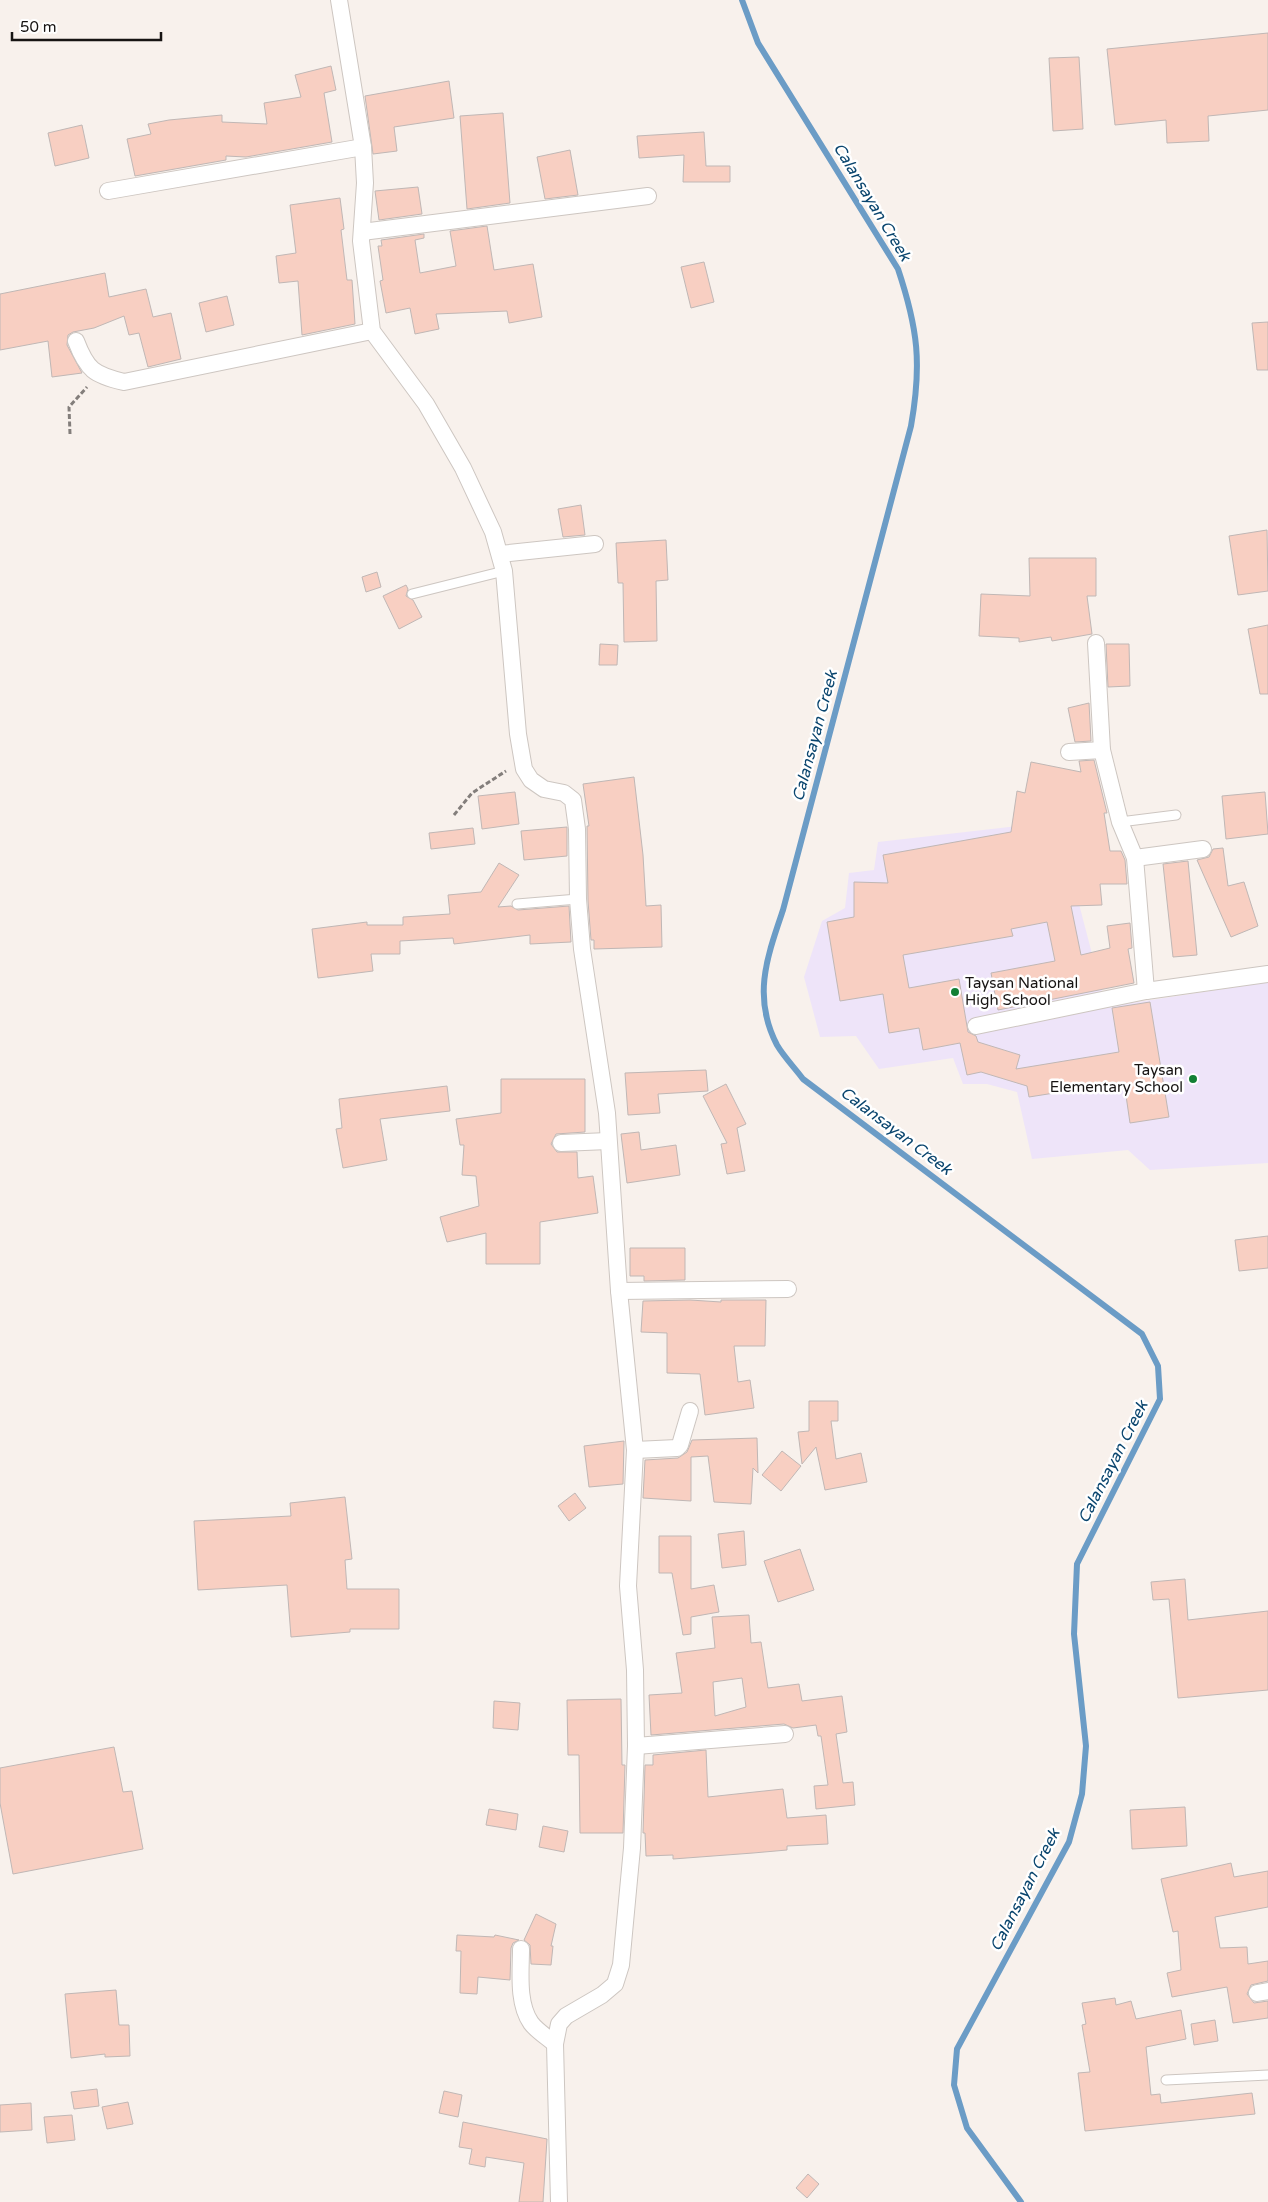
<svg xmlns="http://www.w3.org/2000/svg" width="1268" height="2202" font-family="'Varela Round',sans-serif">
	<rect width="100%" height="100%" fill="#f8f1ec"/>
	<!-- education -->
	<polygon fill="#eee4f9" points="1019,826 1069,866 1106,1007 1268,982 1268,1163 1150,1170 1128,1150 1032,1159 1017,1092 987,1084 963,1084 953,1058 879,1069 856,1036 820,1037 804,977 822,921 845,908 849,873 874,870 878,842"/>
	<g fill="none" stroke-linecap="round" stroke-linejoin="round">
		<!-- stream -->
		<path stroke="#6b9cc6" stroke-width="6" d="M742 0 758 43 898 269C918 329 922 364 911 426L783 910C767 957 752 997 777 1045 784 1057 795 1068 803 1079L1142 1334 1158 1366 1160 1399 1077 1564 1074 1634 1086 1746 1082 1794 1069 1842 957 2049 954 2085 967 2128 1021 2202"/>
	</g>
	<!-- building -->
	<g fill="#f8cfc2" stroke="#c0b7b5" fill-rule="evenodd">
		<polygon points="1268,33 1268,110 1208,116 1209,141 1167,143 1166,120 1115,125 1107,49"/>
		<polygon points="1079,57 1083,129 1053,131 1049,58"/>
		<polygon points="331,66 336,90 324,93 332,142 246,157 226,156 226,160 135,176 127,139 151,134 148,124 169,120 222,115 222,122 267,124 264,103 301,97 295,75"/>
		<polygon points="449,81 454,118 394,127 397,151 373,154 365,96"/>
		<polygon points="503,113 510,203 467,209 460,116"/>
		<polygon points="82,125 89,158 55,166 48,133"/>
		<polygon points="704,132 706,166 730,166 730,182 683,182 684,155 639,158 637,136"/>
		<polygon points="570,150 578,195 545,199 537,157"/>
		<polygon points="418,187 422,214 379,220 375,191"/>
		<polygon points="340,198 344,229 341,230 347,280 352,280 355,324 302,335 298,281 279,283 276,256 296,253 290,205"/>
		<polygon points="487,226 494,270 533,264 542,317 509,323 507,311 436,314 439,329 415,334 410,308 386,313 380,281 383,280 378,246 382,246 381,240 424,234 424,238 415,240 420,273 456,266 450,231"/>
		<polygon points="704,262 714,302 691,308 681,267"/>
		<polygon points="105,273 109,297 146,289 153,317 171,313 181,359 148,367 139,333 129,335 124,316 94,328 73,332 68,335 67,345 82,373 52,377 48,341 0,350 0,294"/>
		<polygon points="227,296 234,325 206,332 199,303"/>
		<polygon points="1268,322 1268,370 1257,370 1252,323"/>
		<polygon points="581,505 585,535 563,537 558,509"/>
		<polygon points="1267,530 1268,591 1238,595 1229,536"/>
		<polygon points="666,540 668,580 656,581 657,641 624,642 623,583 618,583 616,543"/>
		<polygon points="1029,558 1096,558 1096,596 1087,596 1092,634 1052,641 1051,637 1019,642 1019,638 979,636 981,594 1030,596"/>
		<polygon points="377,572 381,587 366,592 362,577"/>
		<polygon points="406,585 408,589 406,596 413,600 422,617 399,629 383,596"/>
		<polygon points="1268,625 1268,694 1260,694 1248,629"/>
		<polygon points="600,644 618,645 617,665 599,665"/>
		<polygon points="1106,644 1129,644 1130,686 1108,687"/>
		<polygon points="1089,703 1091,741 1075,742 1068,708"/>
		<polygon points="1094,760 1107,813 1104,813 1110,851 1121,851 1125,860 1127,884 1100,884 1102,905 1071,906 1081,955 1110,948 1107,926 1130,923 1132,948 1128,949 1134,983 998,1010 991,973 1055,961 1047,922 1011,929 1013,936 903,955 909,988 959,979 968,1032 976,1036 978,1042 1020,1055 1016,1069 1119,1052 1112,1008 1150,1002 1169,1117 1130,1123 1124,1082 1029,1097 1027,1086 981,1072 967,1075 960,1043 923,1050 919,1028 889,1033 883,994 840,1001 827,922 854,917 854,882 888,883 883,855 1011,832 1017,791 1025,793 1031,762 1081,772 1079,761"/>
		<polygon points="634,777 643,855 646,906 661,905 662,947 594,949 594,940 591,940 588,901 587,826 589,826 583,784"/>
		<polygon points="515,792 519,824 482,829 478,796"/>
		<polygon points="1265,792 1268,834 1226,839 1222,796"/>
		<polygon points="567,827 567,856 524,860 521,831"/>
		<polygon points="473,828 475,844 431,849 429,833"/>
		<polygon points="1223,848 1228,886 1244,882 1258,926 1231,937 1197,860 1209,857 1213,849"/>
		<polygon points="1188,861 1197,955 1173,957 1163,864"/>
		<polygon points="499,863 519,875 498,907 511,906 518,910 569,906 571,942 530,944 530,935 454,944 453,938 400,941 400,954 371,954 373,971 318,978 312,929 367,922 367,925 403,925 403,917 450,914 448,895 481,892"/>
		<polygon points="706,1070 708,1091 658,1094 660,1113 628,1115 625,1073"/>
		<polygon points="501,1079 585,1079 585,1132 556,1134 551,1144 557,1152 577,1152 578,1178 593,1176 598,1213 540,1222 540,1264 486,1264 486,1233 447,1242 440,1217 479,1206 476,1176 462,1175 464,1145 460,1145 456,1119 501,1113"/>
		<polygon points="726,1084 746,1124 737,1128 745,1171 727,1174 721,1144 727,1143 703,1096"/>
		<polygon points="447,1086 450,1111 380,1119 387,1160 343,1168 336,1129 342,1128 339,1099"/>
		<polygon points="639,1132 641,1150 676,1145 680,1175 627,1183 621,1134"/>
		<polygon points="1268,1236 1268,1268 1239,1271 1235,1240"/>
		<polygon points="630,1248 685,1248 685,1280 644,1281 644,1276 630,1276"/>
		<polygon points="690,1300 721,1302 721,1300 766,1300 765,1346 734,1346 738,1382 750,1380 754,1408 705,1415 700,1374 667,1373 667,1333 641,1332 643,1301"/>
		<polygon points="809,1401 838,1401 838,1421 831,1421 836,1459 861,1453 867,1482 825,1490 816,1447 802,1464 798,1432 809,1431"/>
		<polygon points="757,1438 758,1473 753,1468 751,1504 714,1502 708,1456 691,1457 691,1501 643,1498 645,1460 678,1458 687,1452 692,1440"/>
		<polygon points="624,1441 623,1484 589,1487 584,1446"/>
		<polygon points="782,1451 801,1466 781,1491 762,1475"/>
		<polygon points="575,1493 586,1508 569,1521 558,1506"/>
		<polygon points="345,1497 352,1559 345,1560 347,1589 399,1589 399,1629 350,1629 350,1632 291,1637 287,1585 198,1590 194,1521 291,1516 290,1503"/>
		<polygon points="744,1531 746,1565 722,1568 718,1534"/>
		<polygon points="659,1536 691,1536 691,1589 714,1585 719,1612 691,1617 691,1634 683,1635 672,1573 659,1573"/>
		<polygon points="800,1549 814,1590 778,1602 764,1561"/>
		<polygon points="1185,1579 1188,1620 1268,1611 1268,1690 1178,1698 1169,1599 1153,1600 1151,1582"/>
		<path d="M749 1615 751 1643 761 1642 768 1688 799 1684 802 1701 842 1696 847 1732 836 1734 843 1783 853 1782 855 1805 816 1809 814 1786 828 1785 821 1736H818L816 1725 793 1728 784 1724 651 1735 649 1695 682 1693 676 1653 715 1648 712 1617ZM742 1678 746 1707 715 1716 713 1682Z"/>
		<polygon points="621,1699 622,1765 625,1765 623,1833 580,1833 579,1755 568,1755 567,1700"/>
		<polygon points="494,1701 520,1703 518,1730 493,1728"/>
		<polygon points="114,1747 123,1792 132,1791 143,1849 13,1874 0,1803 0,1768"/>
		<polygon points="706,1750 708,1797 783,1789 787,1818 826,1815 828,1844 787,1846 787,1850 753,1853 673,1859 673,1855 646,1856 645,1833 643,1833 645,1765 653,1765 653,1755"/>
		<polygon points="1185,1807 1187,1846 1132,1849 1130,1810"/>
		<polygon points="489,1809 518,1814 516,1830 486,1825"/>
		<polygon points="543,1826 568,1831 564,1852 539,1847"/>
		<polygon points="1231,1863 1234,1877 1268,1871 1268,1907 1215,1917 1220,1948 1247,1947 1248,1964 1268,1961 1268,1981 1251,1985 1247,1994 1254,2003 1268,2001 1268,2018 1233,2023 1227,1987 1172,1997 1167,1973 1181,1970 1178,1931 1173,1932 1161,1879"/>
		<polygon points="536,1914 556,1924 551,1946 553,1946 551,1965 531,1964 530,1945 524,1940"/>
		<polygon points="457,1935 494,1937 495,1935 519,1940 513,1943 511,1948 510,1980 478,1977 477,1994 460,1993 461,1951 456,1951"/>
		<polygon points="116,1990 119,2025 129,2025 130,2056 105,2057 105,2054 71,2058 65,1994"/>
		<polygon points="1115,1998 1116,2005 1131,2001 1136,2019 1181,2010 1186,2039 1146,2047 1151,2095 1160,2094 1161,2103 1252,2093 1255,2114 1085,2131 1078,2073 1090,2072 1082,2025 1086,2024 1082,2003"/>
		<polygon points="1215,2020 1218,2041 1194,2045 1191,2024"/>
		<polygon points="97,2089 99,2106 74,2109 71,2092"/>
		<polygon points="444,2091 462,2095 458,2117 439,2113"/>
		<polygon points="128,2102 133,2124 107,2129 102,2107"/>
		<polygon points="31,2103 32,2130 0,2132 0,2105"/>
		<polygon points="72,2115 75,2140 47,2143 44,2117"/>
		<polygon points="463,2122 547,2139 543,2202 519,2202 524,2163 486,2157 485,2167 469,2164 472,2149 459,2147"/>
		<polygon points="808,2174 819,2184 807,2198 796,2188"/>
	</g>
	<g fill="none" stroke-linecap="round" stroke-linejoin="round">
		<defs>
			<g id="lane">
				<polyline points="412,594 504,571"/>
				<polyline points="1120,822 1176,815"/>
				<polyline points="517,904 578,899"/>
				<polyline points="1166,2080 1268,2075"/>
			</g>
			<g id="street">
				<polyline points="339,0 363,147 365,183 361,241 372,331 426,404 463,468 493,532 504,571 518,734 524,769 531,780 544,789 564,793 573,800 577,829 578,899 582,949 607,1113 619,1291 635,1450 628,1586 635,1670 636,1746 632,1848 621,1965 615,1984 602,1995 566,2016 559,2024 555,2044 559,2202"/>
				<polyline points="108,191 363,147"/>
				<polyline points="362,232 648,196"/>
				<path d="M76 341C87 370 94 375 124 382L372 331"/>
				<polyline points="500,554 595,544"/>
				<polyline points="1096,643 1102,750 1120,822 1135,858 1146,991"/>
				<polyline points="1069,752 1102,750"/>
				<polyline points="1135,858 1203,849"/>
				<polyline points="976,1026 1146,991 1268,974"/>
				<polyline points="561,1143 608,1141"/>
				<polyline points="619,1291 788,1289"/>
				<polyline points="635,1450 677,1448 680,1445 690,1411"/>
				<polyline points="636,1746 785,1734"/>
				<path d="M521 1949C521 1971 517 2003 531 2023 537 2031 547 2037 555 2044"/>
				<polyline points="1257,1993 1268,1991"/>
			</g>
		</defs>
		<!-- lane casing -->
		<use href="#lane" stroke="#cdc6c1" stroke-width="11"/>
		<!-- street casing -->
		<use href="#street" stroke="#cdc6c1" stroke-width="18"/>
		<!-- path -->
		<g stroke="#837e7b" stroke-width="3" stroke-dasharray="5 2.5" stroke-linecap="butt">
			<polyline points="70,434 69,407 87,387"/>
			<polyline points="454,815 472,793 506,771"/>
		</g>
		<!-- lane -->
		<use href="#lane" stroke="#fff" stroke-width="9"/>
		<!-- street -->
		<use href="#street" stroke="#fff" stroke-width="16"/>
	</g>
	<!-- markers -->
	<g fill="#127f34" stroke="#fff" stroke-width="2">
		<circle cx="955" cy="992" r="5"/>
		<circle cx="1193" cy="1079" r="5"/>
	</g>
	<g text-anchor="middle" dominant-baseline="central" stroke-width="5" stroke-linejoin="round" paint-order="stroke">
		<!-- poi labels -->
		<g font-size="15" fill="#171413" stroke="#fff" text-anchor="start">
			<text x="965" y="983">Taysan National<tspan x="965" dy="17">High School</tspan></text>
			<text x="1183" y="1070" text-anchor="end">Taysan<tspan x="1183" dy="17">Elementary School</tspan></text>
		</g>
		<!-- water labels -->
		<g font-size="16" font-style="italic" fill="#0a456e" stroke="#fff">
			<text transform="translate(872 202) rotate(59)">Calansayan Creek</text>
			<text transform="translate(815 736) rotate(-75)">Calansayan Creek</text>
			<text transform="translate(896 1131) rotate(37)">Calansayan Creek</text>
			<text transform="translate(1113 1462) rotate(-63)">Calansayan Creek</text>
			<text transform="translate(1025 1890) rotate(-63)">Calansayan Creek</text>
		</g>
	</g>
	<!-- scale -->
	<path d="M12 32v8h149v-8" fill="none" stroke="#171413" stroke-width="2.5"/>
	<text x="20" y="32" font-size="15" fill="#171413" stroke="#ffffff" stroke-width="4" paint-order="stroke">50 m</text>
</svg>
